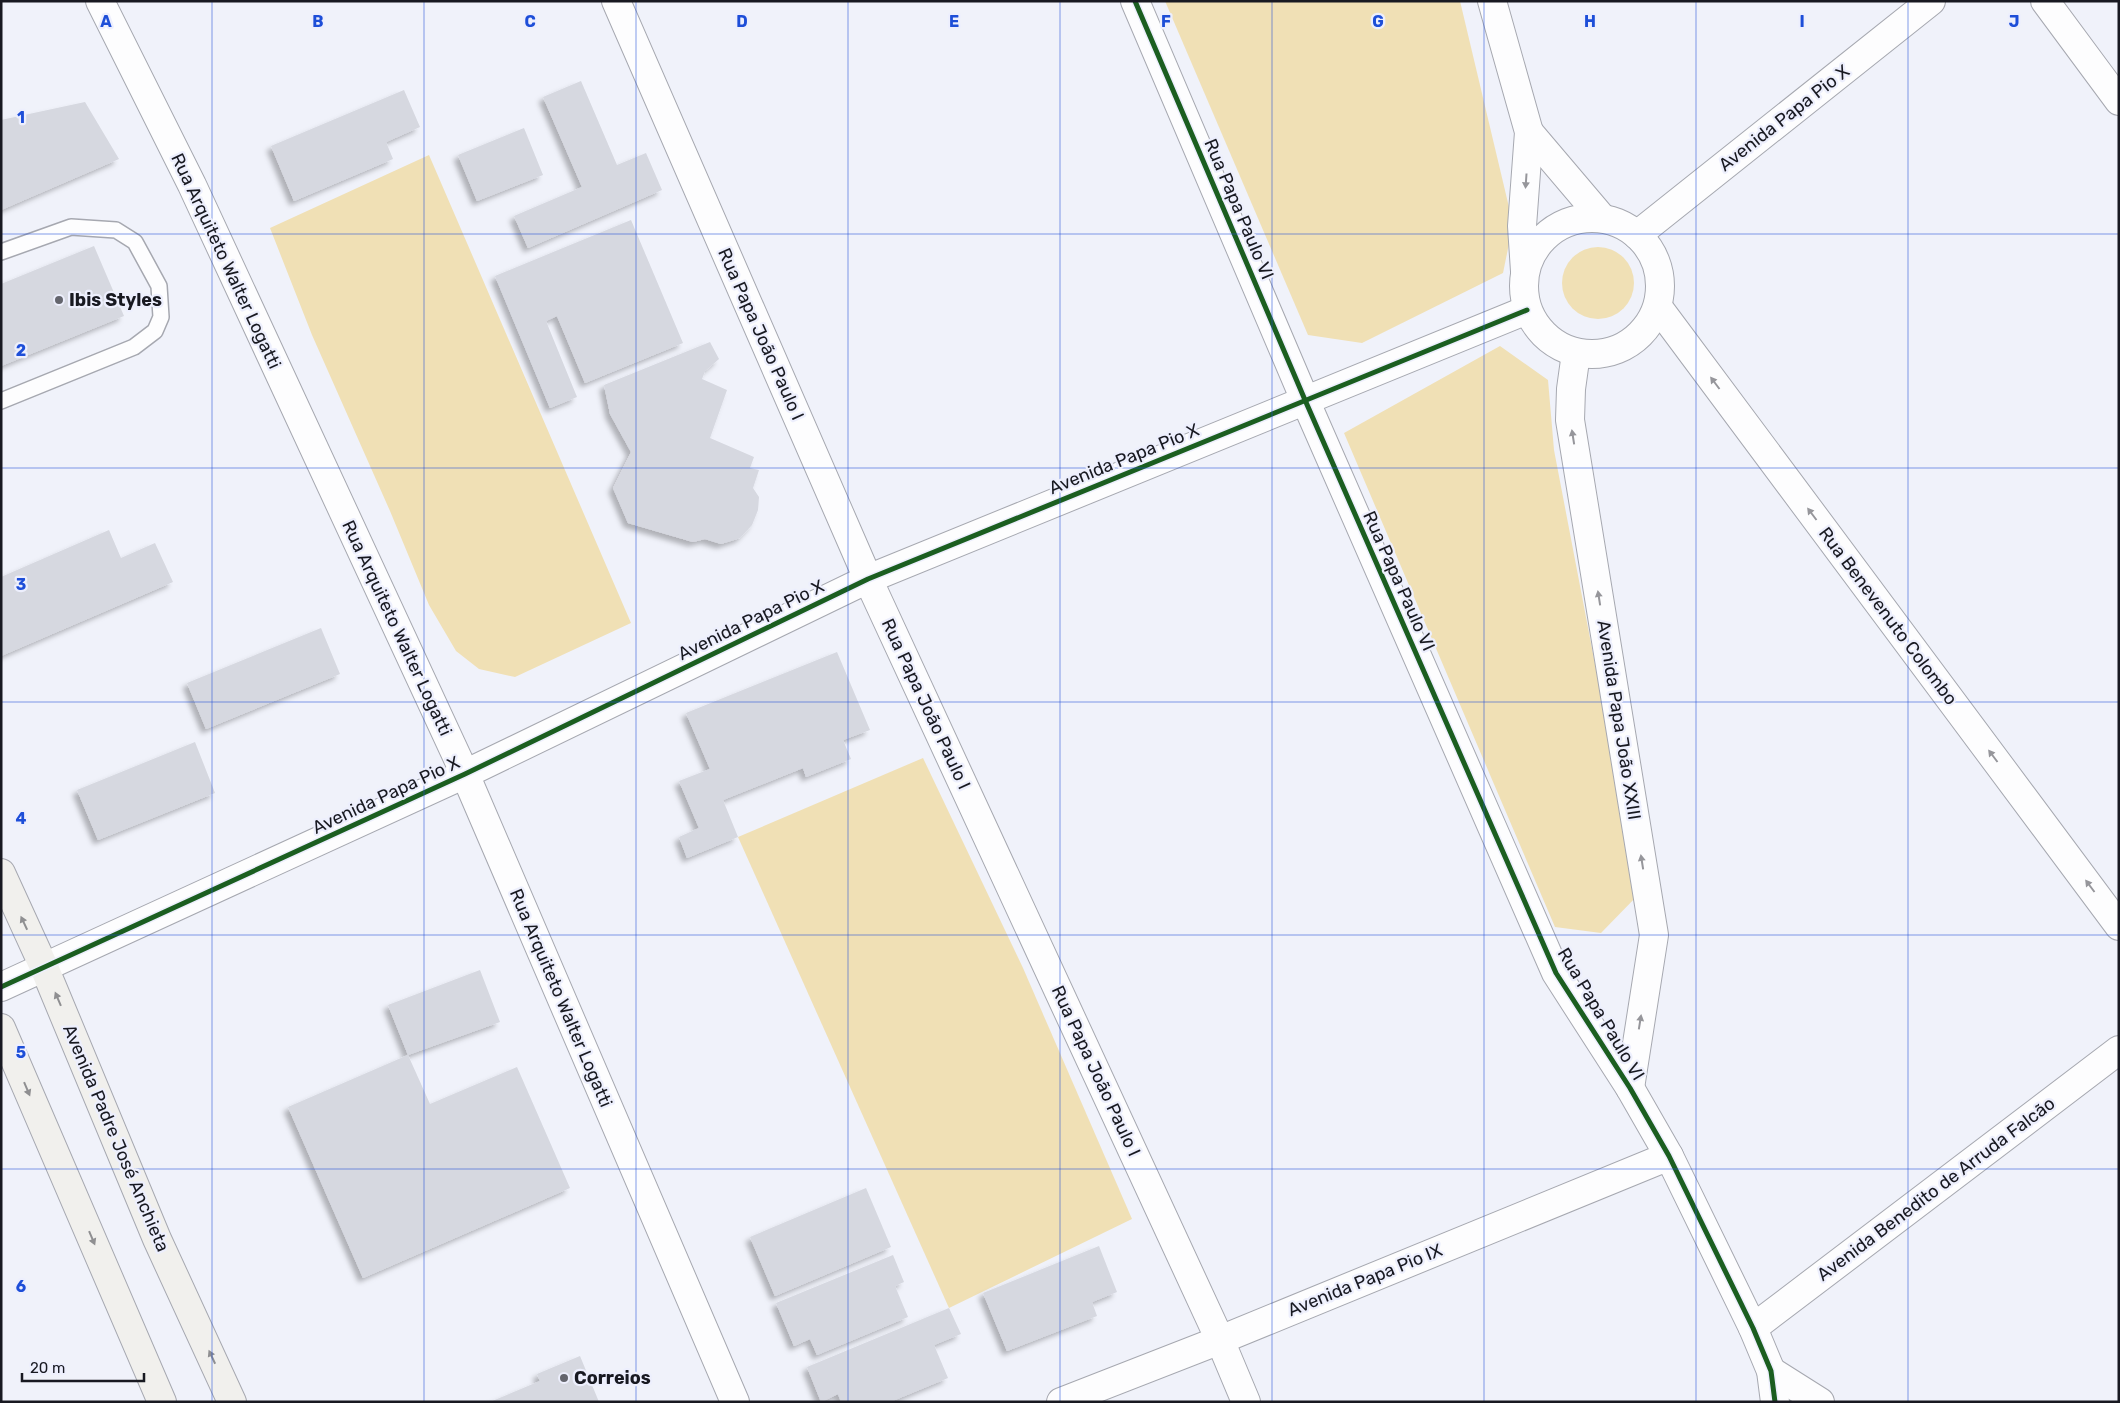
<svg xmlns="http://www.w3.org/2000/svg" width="2120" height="1403" font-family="Rubik,sans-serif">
	<defs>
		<filter id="shadow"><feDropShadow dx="-4.5" dy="4.5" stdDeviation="2.5" flood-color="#0004"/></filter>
	</defs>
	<rect width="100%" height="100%" fill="#f0f2fa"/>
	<!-- green -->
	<g fill="#f0e0b5">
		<polygon points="1165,1 1460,1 1513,224 1503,273 1362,343 1308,335"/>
		<polygon points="429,155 631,623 515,677 479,669 456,651 429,605 390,511 312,335 270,228"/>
		<circle cx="1598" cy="283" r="36"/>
		<polygon points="1500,346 1548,380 1554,450 1639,894 1601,933 1555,927 1344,433"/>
		<polygon points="923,758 1023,968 1132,1219 949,1308 738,837"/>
	</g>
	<!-- building -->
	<g fill="#d6d8e0" filter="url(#shadow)">
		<polygon points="581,81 617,165 646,153 662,190 528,248 514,216 582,187 543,97"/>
		<polygon points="404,90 420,127 386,142 393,159 294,201 271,146"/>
		<polygon points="85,102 119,159 1,210 1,120"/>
		<polygon points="524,128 543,175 477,201 458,155"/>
		<polygon points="631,220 683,343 585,383 557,316 546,321 577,397 550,408 495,276"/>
		<polygon points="94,246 124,316 1,366 1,284"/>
		<polygon points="710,342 719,359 705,371 702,379 727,390 710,438 754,457 750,468 759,470 753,488 759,497 758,510 752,525 740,538 721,544 705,539 693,542 628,523 613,488 631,452 610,414 604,385"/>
		<polygon points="109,530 121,558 155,543 173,582 1,656 1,577"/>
		<polygon points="321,628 340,674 206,729 187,683"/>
		<polygon points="837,652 870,730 843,740 851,759 806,777 803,768 723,800 738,837 687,858 679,837 699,828 679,781 710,769 686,713"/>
		<polygon points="195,742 215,793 98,840 77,790"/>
		<polygon points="480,970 500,1022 408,1055 430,1104 517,1067 570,1188 363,1278 288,1107 408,1055 388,1005"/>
		<polygon points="866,1188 891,1247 775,1296 750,1237"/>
		<polygon points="1099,1246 1117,1292 1092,1302 1097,1316 1007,1351 983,1293"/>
		<polygon points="893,1255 904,1282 895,1286 908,1317 817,1355 810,1339 794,1346 776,1303"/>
		<polygon points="949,1308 961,1334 934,1345 948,1378 890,1402 841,1402 838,1394 821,1402 807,1367"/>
		<polygon points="580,1356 599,1402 490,1402 540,1381 537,1374"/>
	</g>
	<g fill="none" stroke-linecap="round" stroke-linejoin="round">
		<defs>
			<polyline id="service" points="1,252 71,227 116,230 135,242 159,286 161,317 155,331 134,347 1,401"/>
			<g id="minor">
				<polyline points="100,1 192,185 465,774 735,1402"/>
				<polyline points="616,1 868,579 1220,1340 1246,1402"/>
				<polyline points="1135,1 1305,400 1556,973 1630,1088 1669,1156 1753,1328 1771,1371 1775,1402"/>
				<polyline points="1492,1 1529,132 1522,226 1525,271"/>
				<polyline points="2045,1 2119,101"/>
				<polyline points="1529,132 1602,218"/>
				<circle cx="1592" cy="286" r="68"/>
				<polyline points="1637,235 1931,1"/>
				<polyline points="1658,307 2119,926"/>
				<polyline points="1576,353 1571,389 1570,420 1654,935 1630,1088"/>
				<polyline points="1,987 465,774 868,579 1527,310"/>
				<polyline points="1753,1328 2119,1050"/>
				<polyline points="1771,1371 1820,1402"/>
				<polyline points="1061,1402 1220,1340 1669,1156"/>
			</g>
			<g id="secondary">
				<polyline points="1,873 44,967 157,1239 232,1402"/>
				<polyline points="1,1028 162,1402"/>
			</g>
		</defs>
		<!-- service casing -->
		<use href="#service" stroke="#a6a8b0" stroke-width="18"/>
		<!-- minor casing -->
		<use href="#minor" stroke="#a6a8b0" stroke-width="30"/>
		<!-- secondary casing -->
		<use href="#secondary" stroke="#a6a8b0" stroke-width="30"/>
		<!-- service -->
		<use href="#service" stroke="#fdfdfe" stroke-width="15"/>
		<!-- minor -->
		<use href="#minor" stroke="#fdfdfe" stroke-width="28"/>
		<!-- secondary -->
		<use href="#secondary" stroke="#f1f0ed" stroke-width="28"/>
		<defs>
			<g id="cycleway">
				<polyline points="1135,1 1305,400 1556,973 1630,1088 1669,1156 1753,1328 1771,1371 1775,1402"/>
				<polyline points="1,987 465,774 868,579 1527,310"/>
			</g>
		</defs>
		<!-- cycleway casing -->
		<use href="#cycleway" stroke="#edeffd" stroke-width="8"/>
		<!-- cycleway -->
		<use href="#cycleway" stroke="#1b5e20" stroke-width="5"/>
	</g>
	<!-- one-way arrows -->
	<defs><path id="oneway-solid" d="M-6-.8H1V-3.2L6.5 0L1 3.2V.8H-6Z" transform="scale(1.25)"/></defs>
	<g fill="#96969b">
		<use href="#oneway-solid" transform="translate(1526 181) rotate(94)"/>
		<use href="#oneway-solid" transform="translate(1715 383) rotate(-127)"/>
		<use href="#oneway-solid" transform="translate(1573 437) rotate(-99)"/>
		<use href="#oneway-solid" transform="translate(1812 514) rotate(-127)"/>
		<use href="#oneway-solid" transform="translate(1599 598) rotate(-99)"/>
		<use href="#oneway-solid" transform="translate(1993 756) rotate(-127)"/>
		<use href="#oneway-solid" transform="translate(1642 862) rotate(-99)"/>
		<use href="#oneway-solid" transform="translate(2090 886) rotate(-127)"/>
		<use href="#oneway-solid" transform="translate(1640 1022) rotate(-81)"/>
	</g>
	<g fill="#8f8f91">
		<use href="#oneway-solid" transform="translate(24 923) rotate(-115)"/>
		<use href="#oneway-solid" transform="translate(58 999) rotate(-113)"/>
		<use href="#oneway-solid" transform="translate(27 1089) rotate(67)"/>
		<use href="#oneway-solid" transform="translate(92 1238) rotate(67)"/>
		<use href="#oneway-solid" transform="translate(212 1357) rotate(-115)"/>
	</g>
	<!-- grid -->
	<path fill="none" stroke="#1d4ed8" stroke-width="1" stroke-opacity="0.55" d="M212 1V1402M424 1V1402M636 1V1402M848 1V1402M1060 1V1402M1272 1V1402M1484 1V1402M1696 1V1402M1908 1V1402M1 234H2119M1 468H2119M1 702H2119M1 935H2119M1 1169H2119"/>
	<!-- markers -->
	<g fill="#64656d" stroke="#edeffd" stroke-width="2">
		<circle cx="59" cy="300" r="5"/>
		<circle cx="564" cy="1378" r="5"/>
	</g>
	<g text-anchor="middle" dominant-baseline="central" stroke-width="4.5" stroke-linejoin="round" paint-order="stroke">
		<!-- street labels -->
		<g font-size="18" fill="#181921" stroke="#edeffd">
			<text transform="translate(1784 118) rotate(-38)">Avenida Papa Pio X</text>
			<text transform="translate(1239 209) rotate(67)">Rua Papa Paulo VI</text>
			<text transform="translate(226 261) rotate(65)">Rua Arquiteto Walter Logatti</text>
			<text transform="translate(761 334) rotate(66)">Rua Papa João Paulo I</text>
			<text transform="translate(1124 459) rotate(-22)">Avenida Papa Pio X</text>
			<text transform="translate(1399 581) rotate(66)">Rua Papa Paulo VI</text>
			<text transform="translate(1888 616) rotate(53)">Rua Benevenuto Colombo</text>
			<text transform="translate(751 620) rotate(-26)">Avenida Papa Pio X</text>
			<text transform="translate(397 628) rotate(65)">Rua Arquiteto Walter Logatti</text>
			<text transform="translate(926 704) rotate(65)">Rua Papa João Paulo I</text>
			<text transform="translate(1619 720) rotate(81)">Avenida Papa João XXIII</text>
			<text transform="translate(386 795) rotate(-25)">Avenida Papa Pio X</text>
			<text transform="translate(561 998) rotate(67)">Rua Arquiteto Walter Logatti</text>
			<text transform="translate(1601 1014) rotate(59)">Rua Papa Paulo VI</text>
			<text transform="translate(1096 1071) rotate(65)">Rua Papa João Paulo I</text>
			<text transform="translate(116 1138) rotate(67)">Avenida Padre José Anchieta</text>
			<text transform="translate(1936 1189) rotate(-37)">Avenida Benedito de Arruda Falcão</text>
			<text transform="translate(1365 1280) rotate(-22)">Avenida Papa Pio IX</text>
		</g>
		<!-- poi labels -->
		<g font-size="18" font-weight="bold" fill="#181921" stroke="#edeffd" text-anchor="start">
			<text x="69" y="300">Ibis Styles</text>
			<text x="574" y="1378">Correios</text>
		</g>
	</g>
	<g font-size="16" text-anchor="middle" font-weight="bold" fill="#1d4ed8" stroke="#edeffd" stroke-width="4.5" stroke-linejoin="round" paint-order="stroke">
		<text x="106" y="27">A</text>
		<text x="318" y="27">B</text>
		<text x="530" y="27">C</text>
		<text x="742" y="27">D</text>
		<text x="954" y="27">E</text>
		<text x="1166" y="27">F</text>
		<text x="1378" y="27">G</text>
		<text x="1590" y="27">H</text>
		<text x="1802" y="27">I</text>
		<text x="2014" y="27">J</text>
		<text x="21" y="123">1</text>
		<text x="21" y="356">2</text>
		<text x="21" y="590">3</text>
		<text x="21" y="824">4</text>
		<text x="21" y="1058">5</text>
		<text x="21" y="1292">6</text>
	</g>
	<!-- border -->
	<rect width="2120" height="1403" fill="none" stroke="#181921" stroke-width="5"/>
	<!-- scale -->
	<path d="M22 1373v8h122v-8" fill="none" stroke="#181921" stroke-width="2.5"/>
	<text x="30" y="1373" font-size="15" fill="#181921" stroke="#edeffd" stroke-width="4" paint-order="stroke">20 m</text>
</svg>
